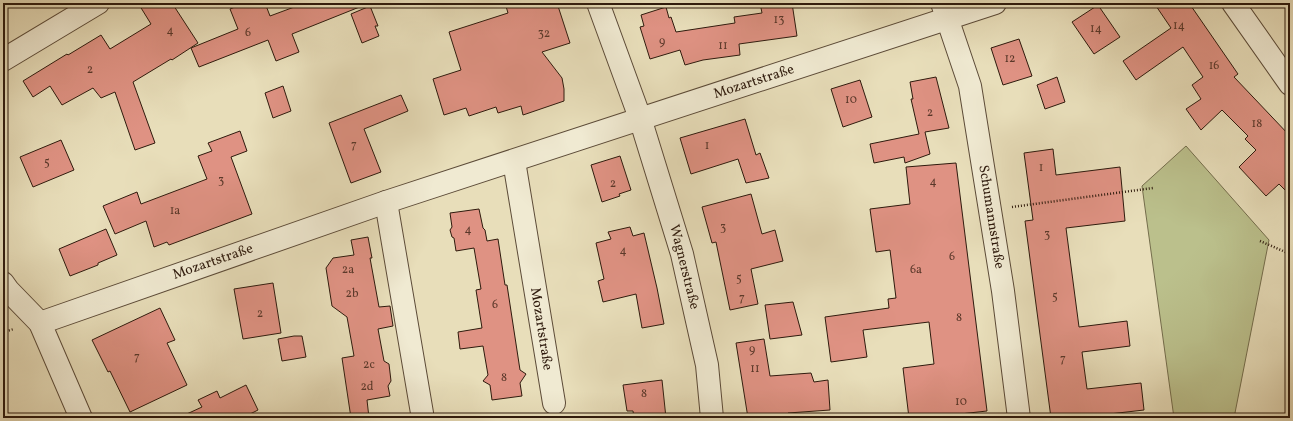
<svg xmlns="http://www.w3.org/2000/svg" width="1293" height="421" font-family="Vollkorn,serif">
	<rect width="100%" height="100%" fill="#e8deba"/>
	<filter id="stains"><feTurbulence type="fractalNoise" baseFrequency=".005" numOctaves="4"/><feColorMatrix values="0 0 0 0 .2 0 0 0 0 .09 0 0 0 0 .02 0 0 0 .5 -.17"/></filter>
	<radialGradient id="worn" r=".72"><stop offset=".6" stop-color="#630" stop-opacity="0"/><stop offset="1" stop-color="#630" stop-opacity=".3"/></radialGradient>
	<!-- green -->
	<polygon fill="#bbc08c" stroke="#746d4c" points="1186,146 1269,240 1234,418 1174,418 1142,186"/>
	<!-- building -->
	<g fill="#df9283" stroke="#2e1a0d">
		<polygon points="138,3 172,3 198,43 172,60 171,59 133,82 155,143 135,150 115,92 101,98 93,88 62,105 50,86 33,97 23,81 67,54 68,55 101,35 110,49 151,24"/>
		<polygon points="245,3 265,3 270,16 305,3 367,4 292,34 299,52 276,61 268,40 199,67 191,48 238,29 230,9"/>
		<polygon points="505,3 557,3 570,43 542,52 562,78 564,89 564,101 523,115 521,106 498,113 496,107 469,116 466,108 444,115 433,79 461,70 449,32 508,13"/>
		<polygon points="760,3 792,3 797,36 739,44 740,55 703,60 685,65 680,50 650,59 640,27 644,26 641,15 666,7 669,18 671,17 676,32 735,23 734,17 762,13"/>
		<polygon points="1154,3 1189,3 1238,74 1234,77 1290,136 1290,195 1279,184 1266,196 1239,167 1256,150 1245,139 1248,136 1222,110 1201,130 1186,109 1201,99 1192,85 1203,77 1183,47 1136,80 1123,61 1171,28"/>
		<polygon points="1098,5 1120,37 1094,54 1072,22"/>
		<polygon points="370,6 378,26 375,26 379,36 362,43 351,14"/>
		<polygon points="1019,39 1032,76 1003,85 991,48"/>
		<polygon points="936,77 949,128 925,132 930,154 905,163 904,157 874,163 870,144 919,134 911,99 913,99 910,82"/>
		<polygon points="1057,77 1065,102 1045,109 1037,85"/>
		<polygon points="860,80 872,117 843,127 831,89"/>
		<polygon points="283,86 291,111 273,118 265,93"/>
		<polygon points="401,95 408,111 364,129 381,172 351,183 329,123"/>
		<polygon points="745,119 756,155 760,153 769,178 746,183 738,159 691,174 680,138"/>
		<polygon points="240,131 247,151 231,157 252,214 169,245 167,242 154,247 146,221 115,234 103,206 137,192 141,204 207,179 198,156 212,151 208,143"/>
		<polygon points="61,140 74,170 33,187 20,157"/>
		<polygon points="1053,149 1056,175 1120,167 1125,221 1066,228 1079,327 1127,321 1130,346 1082,352 1087,389 1141,383 1144,410 1092,416 1092,418 1051,418 1025,221 1033,220 1024,153"/>
		<polygon points="620,156 631,190 619,194 620,196 602,202 591,165"/>
		<polygon points="956,163 987,411 924,418 909,418 903,368 934,364 929,322 863,330 867,357 831,362 825,317 889,308 888,299 896,298 890,250 876,252 870,209 910,204 906,167"/>
		<polygon points="751,194 762,234 775,230 783,261 751,269 758,304 730,310 716,242 712,243 702,207"/>
		<polygon points="479,209 483,228 485,230 487,241 498,239 505,285 507,285 520,370 526,374 520,383 522,396 492,400 490,385 483,381 488,375 483,346 460,349 458,332 482,328 476,290 481,289 474,248 456,251 454,238 452,237 450,230 452,227 450,213"/>
		<polygon points="630,227 633,236 644,233 657,288 664,324 642,328 636,294 603,302 598,281 604,279 596,243 611,239 608,232"/>
		<polygon points="106,229 117,255 98,263 98,265 70,276 59,249"/>
		<polygon points="368,237 372,258 370,258 379,307 390,306 393,326 378,329 384,361 389,364 391,381 388,386 390,396 367,400 369,418 351,418 342,358 354,356 347,317 332,306 326,268 333,258 354,255 351,240"/>
		<polygon points="273,283 281,333 243,339 234,289"/>
		<polygon points="793,302 802,335 770,339 765,305"/>
		<polygon points="160,308 175,340 167,343 187,385 130,412 110,371 108,372 92,340"/>
		<polygon points="294,336 302,336 306,357 282,361 278,339"/>
		<polygon points="764,339 770,376 811,373 814,382 828,380 830,410 788,413 788,418 748,418 736,343"/>
		<polygon points="662,380 666,418 634,418 633,411 627,411 623,385"/>
		<polygon points="246,385 258,410 242,418 178,418 202,407 198,400 217,391 220,398"/>
	</g>
	<g fill="none" stroke-linecap="round" stroke-linejoin="round">
		<defs>
			<g id="minor">
				<polyline points="598,3 640,118 682,254 707,365 712,418"/>
				<polyline points="942,3 970,86 1003,291 1019,418"/>
				<polyline points="1233,3 1290,84"/>
				<polyline points="3,60 98,3"/>
				<polyline points="514,161 554,403"/>
				<polyline points="386,202 422,413"/>
				<polyline points="3,283 8,290 40,323 81,418"/>
				<polyline points="40,323 386,202 995,3"/>
			</g>
		</defs>
		<!-- minor casing -->
		<use href="#minor" stroke="#5c4b38" stroke-width="24"/>
		<!-- path -->
		<g stroke="#2e1a0d" stroke-width="2.5" stroke-dasharray="1 2" stroke-linecap="butt">
			<polyline points="1012,207 1153,188"/>
			<polyline points="1260,241 1290,254"/>
			<polyline points="3,332 14,329"/>
		</g>
		<!-- minor -->
		<use href="#minor" stroke="#f0ead2" stroke-width="22"/>
	</g>
	<g text-anchor="middle" dominant-baseline="central" stroke-width="4" stroke-linejoin="round" paint-order="stroke">
		<!-- number labels -->
		<g font-size="12" fill="#5a382a">
			<text x="779" y="20">13</text>
			<text x="1179" y="26">14</text>
			<text x="1096" y="29">14</text>
			<text x="170" y="31">4</text>
			<text x="248" y="33">6</text>
			<text x="544" y="34">32</text>
			<text x="662" y="42">9</text>
			<text x="723" y="46">11</text>
			<text x="1010" y="59">12</text>
			<text x="1214" y="66">16</text>
			<text x="90" y="70">2</text>
			<text x="851" y="100">10</text>
			<text x="930" y="113">2</text>
			<text x="1257" y="124">18</text>
			<text x="354" y="145">7</text>
			<text x="707" y="146">1</text>
			<text x="47" y="163">5</text>
			<text x="1041" y="168">1</text>
			<text x="221" y="181">3</text>
			<text x="933" y="182">4</text>
			<text x="613" y="184">2</text>
			<text x="175" y="211">1a</text>
			<text x="723" y="228">3</text>
			<text x="468" y="230">4</text>
			<text x="1047" y="235">3</text>
			<text x="623" y="251">4</text>
			<text x="952" y="257">6</text>
			<text x="348" y="270">2a</text>
			<text x="916" y="270">6a</text>
			<text x="739" y="279">5</text>
			<text x="352" y="294">2b</text>
			<text x="1055" y="297">5</text>
			<text x="742" y="298">7</text>
			<text x="495" y="305">6</text>
			<text x="260" y="314">2</text>
			<text x="959" y="318">8</text>
			<text x="752" y="350">9</text>
			<text x="137" y="357">7</text>
			<text x="1063" y="359">7</text>
			<text x="369" y="365">2c</text>
			<text x="755" y="369">11</text>
			<text x="504" y="378">8</text>
			<text x="367" y="387">2d</text>
			<text x="644" y="394">8</text>
			<text x="961" y="402">10</text>
		</g>
		<!-- street labels -->
		<g font-size="14" fill="#2e1a0d" stroke="#f0ead2">
			<text transform="translate(754 82) rotate(-18)">Mozartstraße</text>
			<text transform="translate(991 217) rotate(81)">Schumannstraße</text>
			<text transform="translate(213 262) rotate(-19)">Mozartstraße</text>
			<text transform="translate(684 267) rotate(76)">Wagnerstraße</text>
			<text transform="translate(541 329) rotate(81)">Mozartstraße</text>
		</g>
	</g>
	<!-- margin -->
	<rect width="1293" height="421" fill="none" stroke="#e8deba" stroke-width="16"/>
	<rect x="4" y="4" width="1285" height="413" fill="none" stroke="#2e1a0d" stroke-width="2"/>
	<rect x="8" y="8" width="1277" height="405" fill="none" stroke="#2e1a0d"/>
	<rect width="100%" height="100%" filter="url(#stains)"/>
	<rect width="100%" height="100%" fill="url(#worn)"/>
</svg>
